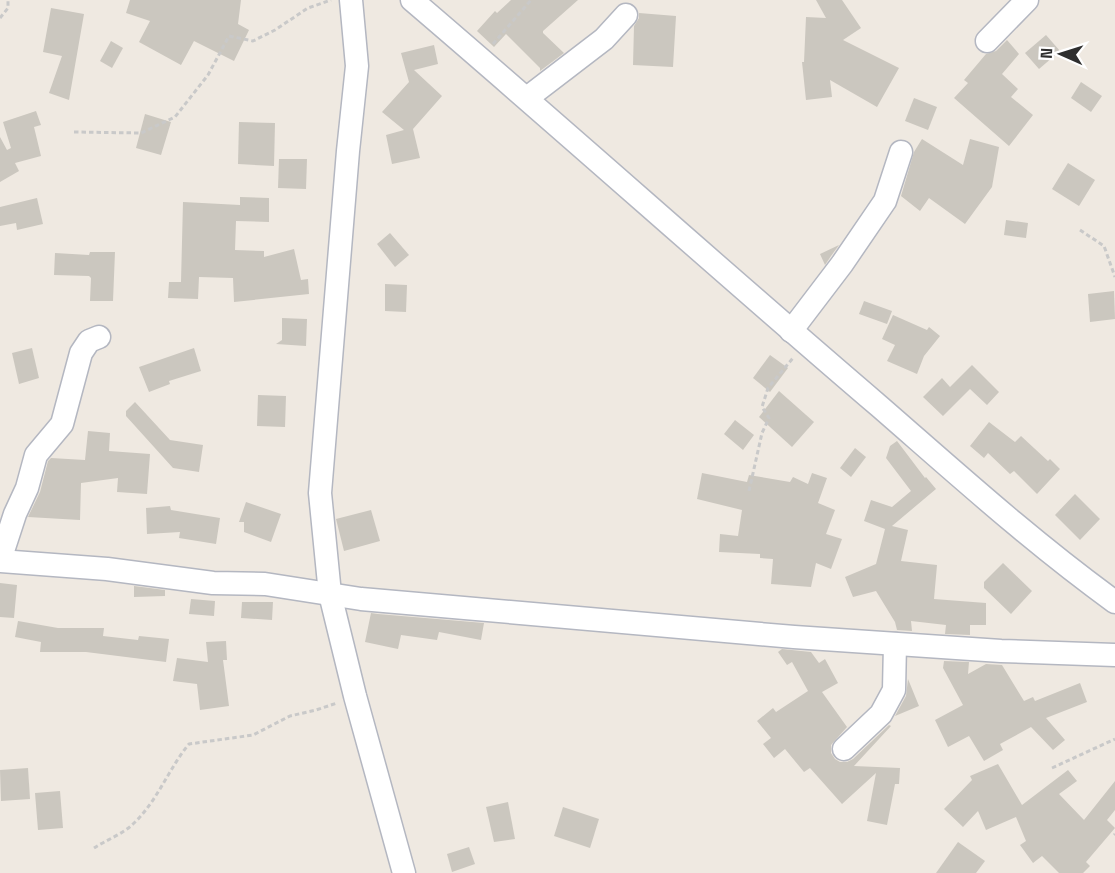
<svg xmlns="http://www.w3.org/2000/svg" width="1115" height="873" font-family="'Space Grotesk',sans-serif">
	<rect width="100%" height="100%" fill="#efe9e1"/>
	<!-- building -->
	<g fill="#cbc7bf">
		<polygon points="130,0 241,0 238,24 249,30 234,61 194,41 181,65 139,42 150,21 126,13"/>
		<polygon points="511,0 578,0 543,31 543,33 564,53 540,71 540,68 506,34 494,47 477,31 495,11 497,13"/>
		<polygon points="816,0 842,0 861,28 843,40 899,68 877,107 830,80 832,97 806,100 802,62 804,62 806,17 826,18"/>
		<polygon points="51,8 84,14 69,100 49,93 62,56 43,52"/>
		<polygon points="639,13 676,16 673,67 633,65 634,26 639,18"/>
		<polygon points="1046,35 1060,51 1039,69 1025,53"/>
		<polygon points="1007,40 1019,54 1002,74 1018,89 1011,97 1033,115 1009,146 954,98 968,83 964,80 986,54 996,51"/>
		<polygon points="111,41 123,48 112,68 100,61"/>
		<polygon points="434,45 438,64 414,70 442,96 413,129 420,158 392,164 386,135 404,130 382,112 409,82 401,53"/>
		<polygon points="1081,82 1102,96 1091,112 1071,98"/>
		<polygon points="914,98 937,107 928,130 905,121"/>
		<polygon points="36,111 41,125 34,127 41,156 15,163 19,171 0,182 0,137 7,150 11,148 3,122"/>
		<polygon points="145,114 171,122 161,155 136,148"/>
		<polygon points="239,122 275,123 274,166 238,164"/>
		<polygon points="922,139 963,165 970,139 999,147 992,187 965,224 929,198 920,211 901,196 914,152"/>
		<polygon points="279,159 307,159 306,189 278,188"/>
		<polygon points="1068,163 1095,180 1079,206 1052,189"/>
		<polygon points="240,197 269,198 269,222 236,221 235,250 264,251 264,257 294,249 301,280 308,279 309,294 234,302 233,278 199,277 198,299 168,298 169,282 181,282 183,202 240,205"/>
		<polygon points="37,198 43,224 17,230 16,223 0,226 0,207"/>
		<polygon points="1006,220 1028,223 1026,238 1004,235"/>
		<polygon points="390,233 409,255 395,267 377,244"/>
		<polygon points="839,245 831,256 825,265 820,254"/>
		<polygon points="90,252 115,252 113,301 90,301 91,278 89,276 54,275 55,253 89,255"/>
		<polygon points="385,284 407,285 406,312 385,311"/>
		<polygon points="1114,291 1115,319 1090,322 1088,294"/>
		<polygon points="864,301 892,311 887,324 859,314"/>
		<polygon points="893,315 927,330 929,327 940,336 924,356 917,374 887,361 895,345 882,339"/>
		<polygon points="282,318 307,319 306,346 276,344 282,340"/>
		<polygon points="32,348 39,378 19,384 12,353"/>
		<polygon points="194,348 201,371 169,381 170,384 149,392 139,367"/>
		<polygon points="770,355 788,368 770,392 753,378"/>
		<polygon points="972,365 999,392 987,405 970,389 943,416 923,397 942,378 950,387"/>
		<polygon points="779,391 814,422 792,447 759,417"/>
		<polygon points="258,395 286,396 285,427 257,426"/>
		<polygon points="135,402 170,440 203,445 199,472 173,468 126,416 126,411"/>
		<polygon points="735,420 754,435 743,450 724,434"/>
		<polygon points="989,422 1015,442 1021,436 1048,461 1050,459 1060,469 1037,494 1014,471 1010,474 988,453 984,458 970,446"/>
		<polygon points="88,431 110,433 109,451 150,454 147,494 117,492 118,478 81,483 80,520 28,517 40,492 48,461 51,458 85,460"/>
		<polygon points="897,441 925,478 926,477 936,489 892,526 908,530 901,561 937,565 934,599 986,603 986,625 970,625 970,635 945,634 946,625 911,621 912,631 897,630 895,622 876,591 853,597 845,577 876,564 885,529 864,521 871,500 892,507 911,491 886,458 890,446"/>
		<polygon points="855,448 866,457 851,477 840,468"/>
		<polygon points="702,473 747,482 749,475 790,482 793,477 808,484 812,473 827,478 818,503 835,510 826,534 842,539 831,569 816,563 811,587 771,584 773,559 760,558 760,554 719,552 720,534 738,536 742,510 697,499"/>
		<polygon points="1075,494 1100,519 1080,540 1055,515"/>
		<polygon points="246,502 281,514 271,542 244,532 244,522 239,522"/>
		<polygon points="170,506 171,510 220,518 216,544 179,538 180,532 147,534 146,508"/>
		<polygon points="371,510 380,541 344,551 336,519"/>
		<polygon points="1003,563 1032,591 1011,614 984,588 984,582"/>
		<polygon points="0,583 17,585 14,618 0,617"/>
		<polygon points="134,586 165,590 165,596 134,597"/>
		<polygon points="191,599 215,601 214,616 189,614"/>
		<polygon points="242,602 273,602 272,620 241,618"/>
		<polygon points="371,613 378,614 484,623 481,640 439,632 437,640 401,635 398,649 365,642"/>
		<polygon points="18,621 58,628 104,628 103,636 138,640 139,636 169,639 166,662 86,652 40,652 41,642 15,637"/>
		<polygon points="226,641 227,660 223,660 229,706 200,710 197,684 173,681 177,658 208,662 206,642"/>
		<polygon points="782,649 811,652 819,663 825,659 838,683 822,692 847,727 831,745 831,753 835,759 840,762 847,762 853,759 889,725 891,726 854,766 900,768 899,784 895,784 887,825 867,821 876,773 842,804 810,768 804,772 785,749 774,758 763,744 771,738 757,721 773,708 776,712 808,691 792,662 787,665 778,652"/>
		<polygon points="944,661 969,662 968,674 986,664 1002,665 1024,701 1033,697 1035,701 1080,683 1087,702 1046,718 1065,740 1053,750 1031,727 1000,744 1003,750 984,761 969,736 948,747 935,720 963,705 943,668"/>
		<polygon points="908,679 919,706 895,716 906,696"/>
		<polygon points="998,764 1022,805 1068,770 1077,781 1059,794 1084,820 1115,781 1115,810 1107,820 1115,828 1086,862 1090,866 1083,873 1059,873 1042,856 1033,863 1020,845 1026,841 1016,817 986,830 978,811 963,827 944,809 972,780 970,776"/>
		<polygon points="28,768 30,799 1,801 0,770"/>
		<polygon points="60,791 63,828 38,830 35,793"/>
		<polygon points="508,802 515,839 494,842 486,807"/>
		<polygon points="563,807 599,819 590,848 554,836"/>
		<polygon points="958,842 985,861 976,873 936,873"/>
		<polygon points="469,847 475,864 452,872 447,854"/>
	</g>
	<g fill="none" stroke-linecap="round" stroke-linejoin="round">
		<defs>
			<g id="minor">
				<polyline points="351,0 357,66 348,151 320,493 330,594 355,696 404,873"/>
				<path d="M412 0C569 134 722 272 879 406 956 473 1032 542 1115 602"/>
				<polyline points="987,41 1027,0"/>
				<polyline points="527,98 604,39 626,15"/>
				<polyline points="791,331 842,264 885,201 901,152"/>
				<polyline points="0,560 15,514 27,488 36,455 62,424 81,353 89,341 99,337"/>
				<polyline points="0,561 107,569 213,583 265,584 361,599 794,637 1001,651 1115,655"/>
				<polyline points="844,749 881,714 894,690 895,644"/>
			</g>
		</defs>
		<!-- minor casing -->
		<use href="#minor" stroke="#b4b7c1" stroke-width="25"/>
		<!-- path -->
		<g stroke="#c9c9c9" stroke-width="3" stroke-dasharray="4.5 3" stroke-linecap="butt">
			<polyline points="0,18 8,8 8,0"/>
			<polyline points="493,44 531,0"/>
			<polyline points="74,132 141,133 175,117 208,75 229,36 253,41 275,30 308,8 331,0"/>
			<polyline points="1080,230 1104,246 1115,277"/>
			<polyline points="749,491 762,433 769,418 762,407 768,388 793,358"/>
			<polyline points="1052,768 1115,739"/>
			<polyline points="1114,835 1115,834"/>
			<path d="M94 848C106 840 123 834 133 824 157 802 169 768 189 744L253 735 290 716 316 710 337 703"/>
		</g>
		<!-- minor -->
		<use href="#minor" stroke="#fff" stroke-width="22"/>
	</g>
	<!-- north arrow -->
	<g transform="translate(1061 54) rotate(273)" stroke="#ffffff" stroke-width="4.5" paint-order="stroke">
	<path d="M0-4.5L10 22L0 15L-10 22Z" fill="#2e2e2e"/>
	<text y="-9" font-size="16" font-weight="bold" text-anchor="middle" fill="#2e2e2e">N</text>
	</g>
</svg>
